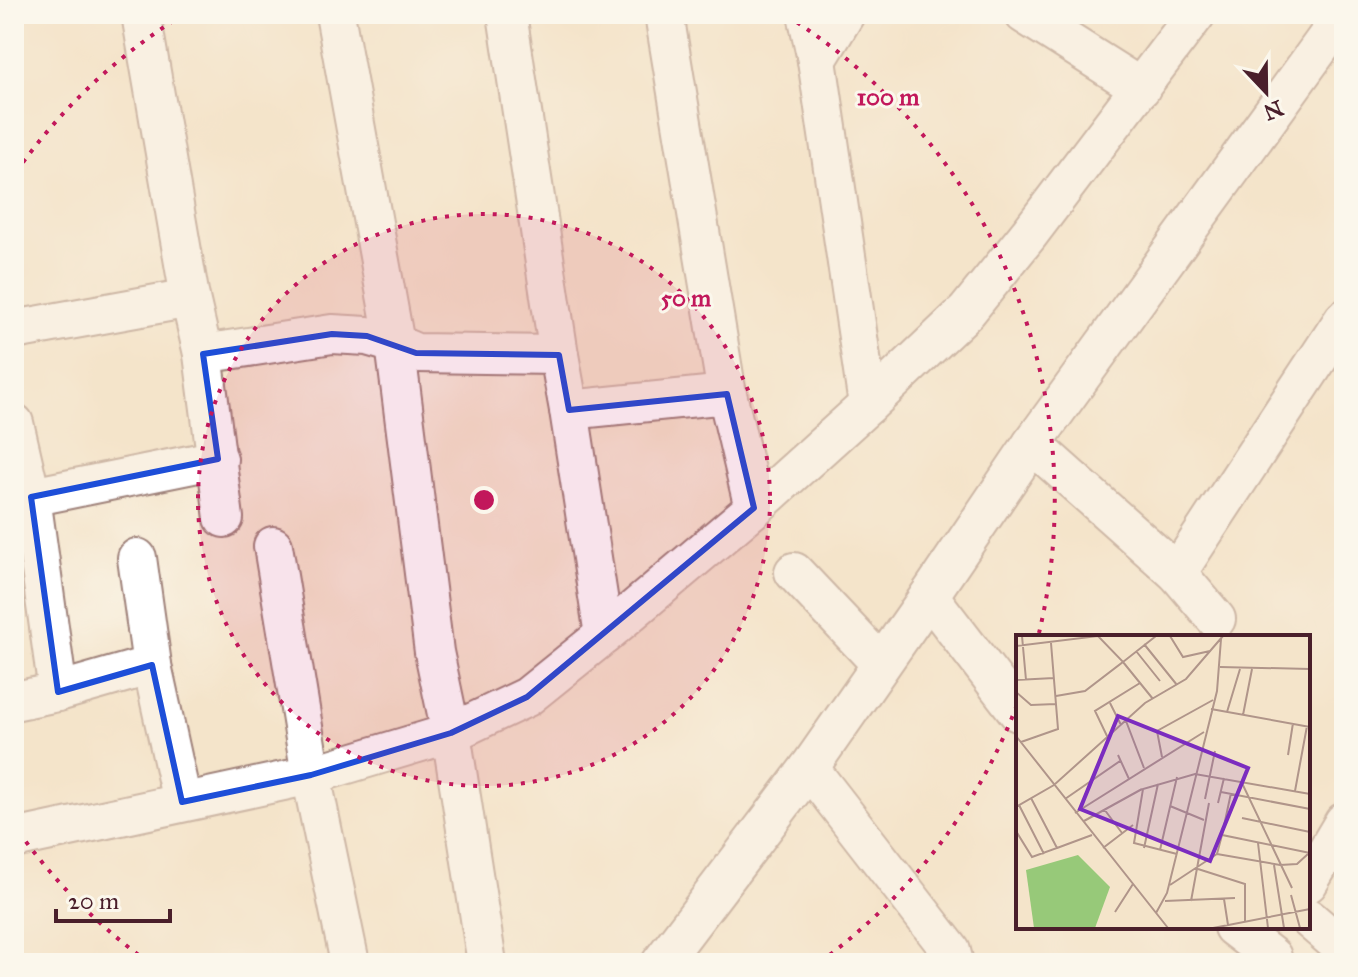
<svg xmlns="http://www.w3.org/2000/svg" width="1358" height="977" font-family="'IM FELL Great Primer',serif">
	<rect width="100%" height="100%" fill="#fbf7ec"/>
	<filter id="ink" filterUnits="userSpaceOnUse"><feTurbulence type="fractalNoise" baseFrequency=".0125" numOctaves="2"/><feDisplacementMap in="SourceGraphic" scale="16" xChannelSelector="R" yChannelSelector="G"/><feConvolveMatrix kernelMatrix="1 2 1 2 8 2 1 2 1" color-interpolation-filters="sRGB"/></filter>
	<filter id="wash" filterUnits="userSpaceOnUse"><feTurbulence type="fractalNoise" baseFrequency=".006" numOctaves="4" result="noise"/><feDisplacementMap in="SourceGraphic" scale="32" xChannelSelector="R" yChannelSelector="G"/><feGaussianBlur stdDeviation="1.8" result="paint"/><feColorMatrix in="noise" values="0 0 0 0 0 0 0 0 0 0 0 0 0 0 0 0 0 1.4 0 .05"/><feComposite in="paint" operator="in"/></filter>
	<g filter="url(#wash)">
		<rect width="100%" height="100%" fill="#f4e4ca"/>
	</g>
	<g filter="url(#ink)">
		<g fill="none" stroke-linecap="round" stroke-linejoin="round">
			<defs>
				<g id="minor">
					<polyline points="141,14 190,298 203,354 224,518"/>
					<polyline points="335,14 395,344 434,652 451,733 487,963"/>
					<polyline points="507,14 559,355 569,410 604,635"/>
					<polyline points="664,14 727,394 754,508"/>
					<polyline points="1024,14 1141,88"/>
					<polyline points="817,60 845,14"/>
					<polyline points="14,330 190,298"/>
					<polyline points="203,354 332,334 367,336 395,344 416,353 559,355"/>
					<polyline points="868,405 967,311 1029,234 1196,14"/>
					<polyline points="569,410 727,394"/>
					<polyline points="14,423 31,497 58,692"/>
					<polyline points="1032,444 1177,573 1216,619"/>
					<polyline points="31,497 218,459"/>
					<polyline points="273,546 311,775 350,963"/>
					<polyline points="137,558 152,665 182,802"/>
					<polyline points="794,572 881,664"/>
					<polyline points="1177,573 1344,319"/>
					<polyline points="929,596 1018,712"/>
					<polyline points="14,701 58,692 152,665"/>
					<polyline points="809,768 951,951 954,963"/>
					<polyline points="14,839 311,775 451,733 527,697 604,635 754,508 868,405 817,60 807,14"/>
					<polyline points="1308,883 1344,822"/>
					<polyline points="1308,918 1344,949"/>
					<polyline points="1233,927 1272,957"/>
					<polyline points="661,963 809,768 929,596 1032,444 1344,14"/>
				</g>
			</defs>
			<!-- minor casing -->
			<use href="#minor" stroke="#9f827a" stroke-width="42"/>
			<!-- minor -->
			<use href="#minor" stroke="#fff" stroke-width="38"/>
		</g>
	</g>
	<!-- marked area -->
	<path d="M0 0H1358V977H0ZM332 334 367 336 416 353 559 355 569 410 727 394 754 508 527 697 451 733 311 775 182 802 152 665 58 692 31 497 218 459 203 354Z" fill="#f4e4ca" fill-opacity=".55" fill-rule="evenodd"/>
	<path fill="none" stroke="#1d4ed8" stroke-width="6" stroke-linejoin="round" d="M332 334 367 336 416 353 559 355 569 410 727 394 754 508 527 697 451 733 311 775 182 802 152 665 58 692 31 497 218 459 203 354Z"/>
	<!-- distance rings -->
	<circle cx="484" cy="500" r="286" fill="#c2185b" fill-opacity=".12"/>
	<g fill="none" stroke="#c2185b" stroke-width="4" stroke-dasharray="4 8">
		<circle cx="484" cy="500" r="286"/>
		<path d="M1017 705A571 571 0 0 1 820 962M148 962A571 571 0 0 1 16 828M16 172A571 571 0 0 1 181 16M787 16A571 571 0 0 1 1039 633"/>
	</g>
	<!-- overview -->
	<g transform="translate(1016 635)">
		<rect width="294" height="294" fill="#f4e4ca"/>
		<path d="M62 220 94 252 79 293H18L10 235Z" fill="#97c979"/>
		<path fill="none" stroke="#b0958a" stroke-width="2" d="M6 1 10 45M154 1 167 22 194 16M128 9 161 50M0 11 82 1 107 27 140 1M120 16 144 46M204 32 294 34M0 45 38 43M0 57 15 70 40 69M40 61 69 56 107 27 137 64M94 68 105 90M195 74 294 92M211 77 224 34M227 80 236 34M110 86 128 133M0 101 152 293M91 101 79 76 124 48M5 107 42 94 35 8M102 120 113 144M272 120 277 88M146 122 141 96 197 65M225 146 276 253M279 156 291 91M205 157 294 174M49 164 104 126M189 164 199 116M202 168 208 143M3 170 28 219M154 171 188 185M0 172 38 150 129 68 170 44 207 1M88 174 106 198M59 178 188 97M226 183 294 197M68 186 126 154M0 196 16 222 41 213 15 163M206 200 215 158M242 208 252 293M41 213 76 200M87 213 117 190M128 213 142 149M144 215 161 142M161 219 118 208 127 154 179 139 294 159M201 219 264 230 281 229 293 218M258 230 268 293M182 234 229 249V287M154 250 201 219 206 200 294 218M275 260 284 293M208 264 212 290M149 266 219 263M175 266 193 168M99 277 117 249M140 278 151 258 201 56 205 4M197 293 294 274"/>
		<path fill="#7b2cbf" fill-opacity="0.15" stroke="#7b2cbf" stroke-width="4" d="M102 81 232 133 194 226 64 174Z"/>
		<rect width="294" height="294" fill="none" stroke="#4a1f2b" stroke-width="4"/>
	</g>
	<circle cx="484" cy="500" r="12" fill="#c2185b" stroke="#fbf7ec" stroke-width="4"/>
	<g font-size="24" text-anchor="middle" font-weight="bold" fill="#c2185b" stroke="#fbf7ec" stroke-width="6" stroke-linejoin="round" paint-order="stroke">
		<text x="888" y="105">100 m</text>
		<text x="686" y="306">50 m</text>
	</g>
	<!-- margin -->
	<rect width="1358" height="977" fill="none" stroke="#fbf7ec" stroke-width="48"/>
	<!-- north arrow -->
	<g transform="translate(1266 92) rotate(158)" stroke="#fbf7ec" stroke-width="6" paint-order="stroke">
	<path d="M0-6L14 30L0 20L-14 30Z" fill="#4a1f2b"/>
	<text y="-12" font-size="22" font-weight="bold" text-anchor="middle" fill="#4a1f2b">N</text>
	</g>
	<!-- scale -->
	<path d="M56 909v12h114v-12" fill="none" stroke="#4a1f2b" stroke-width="4"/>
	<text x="68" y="909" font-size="24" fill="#4a1f2b" stroke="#fbf7ec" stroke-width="6" paint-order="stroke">20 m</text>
</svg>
